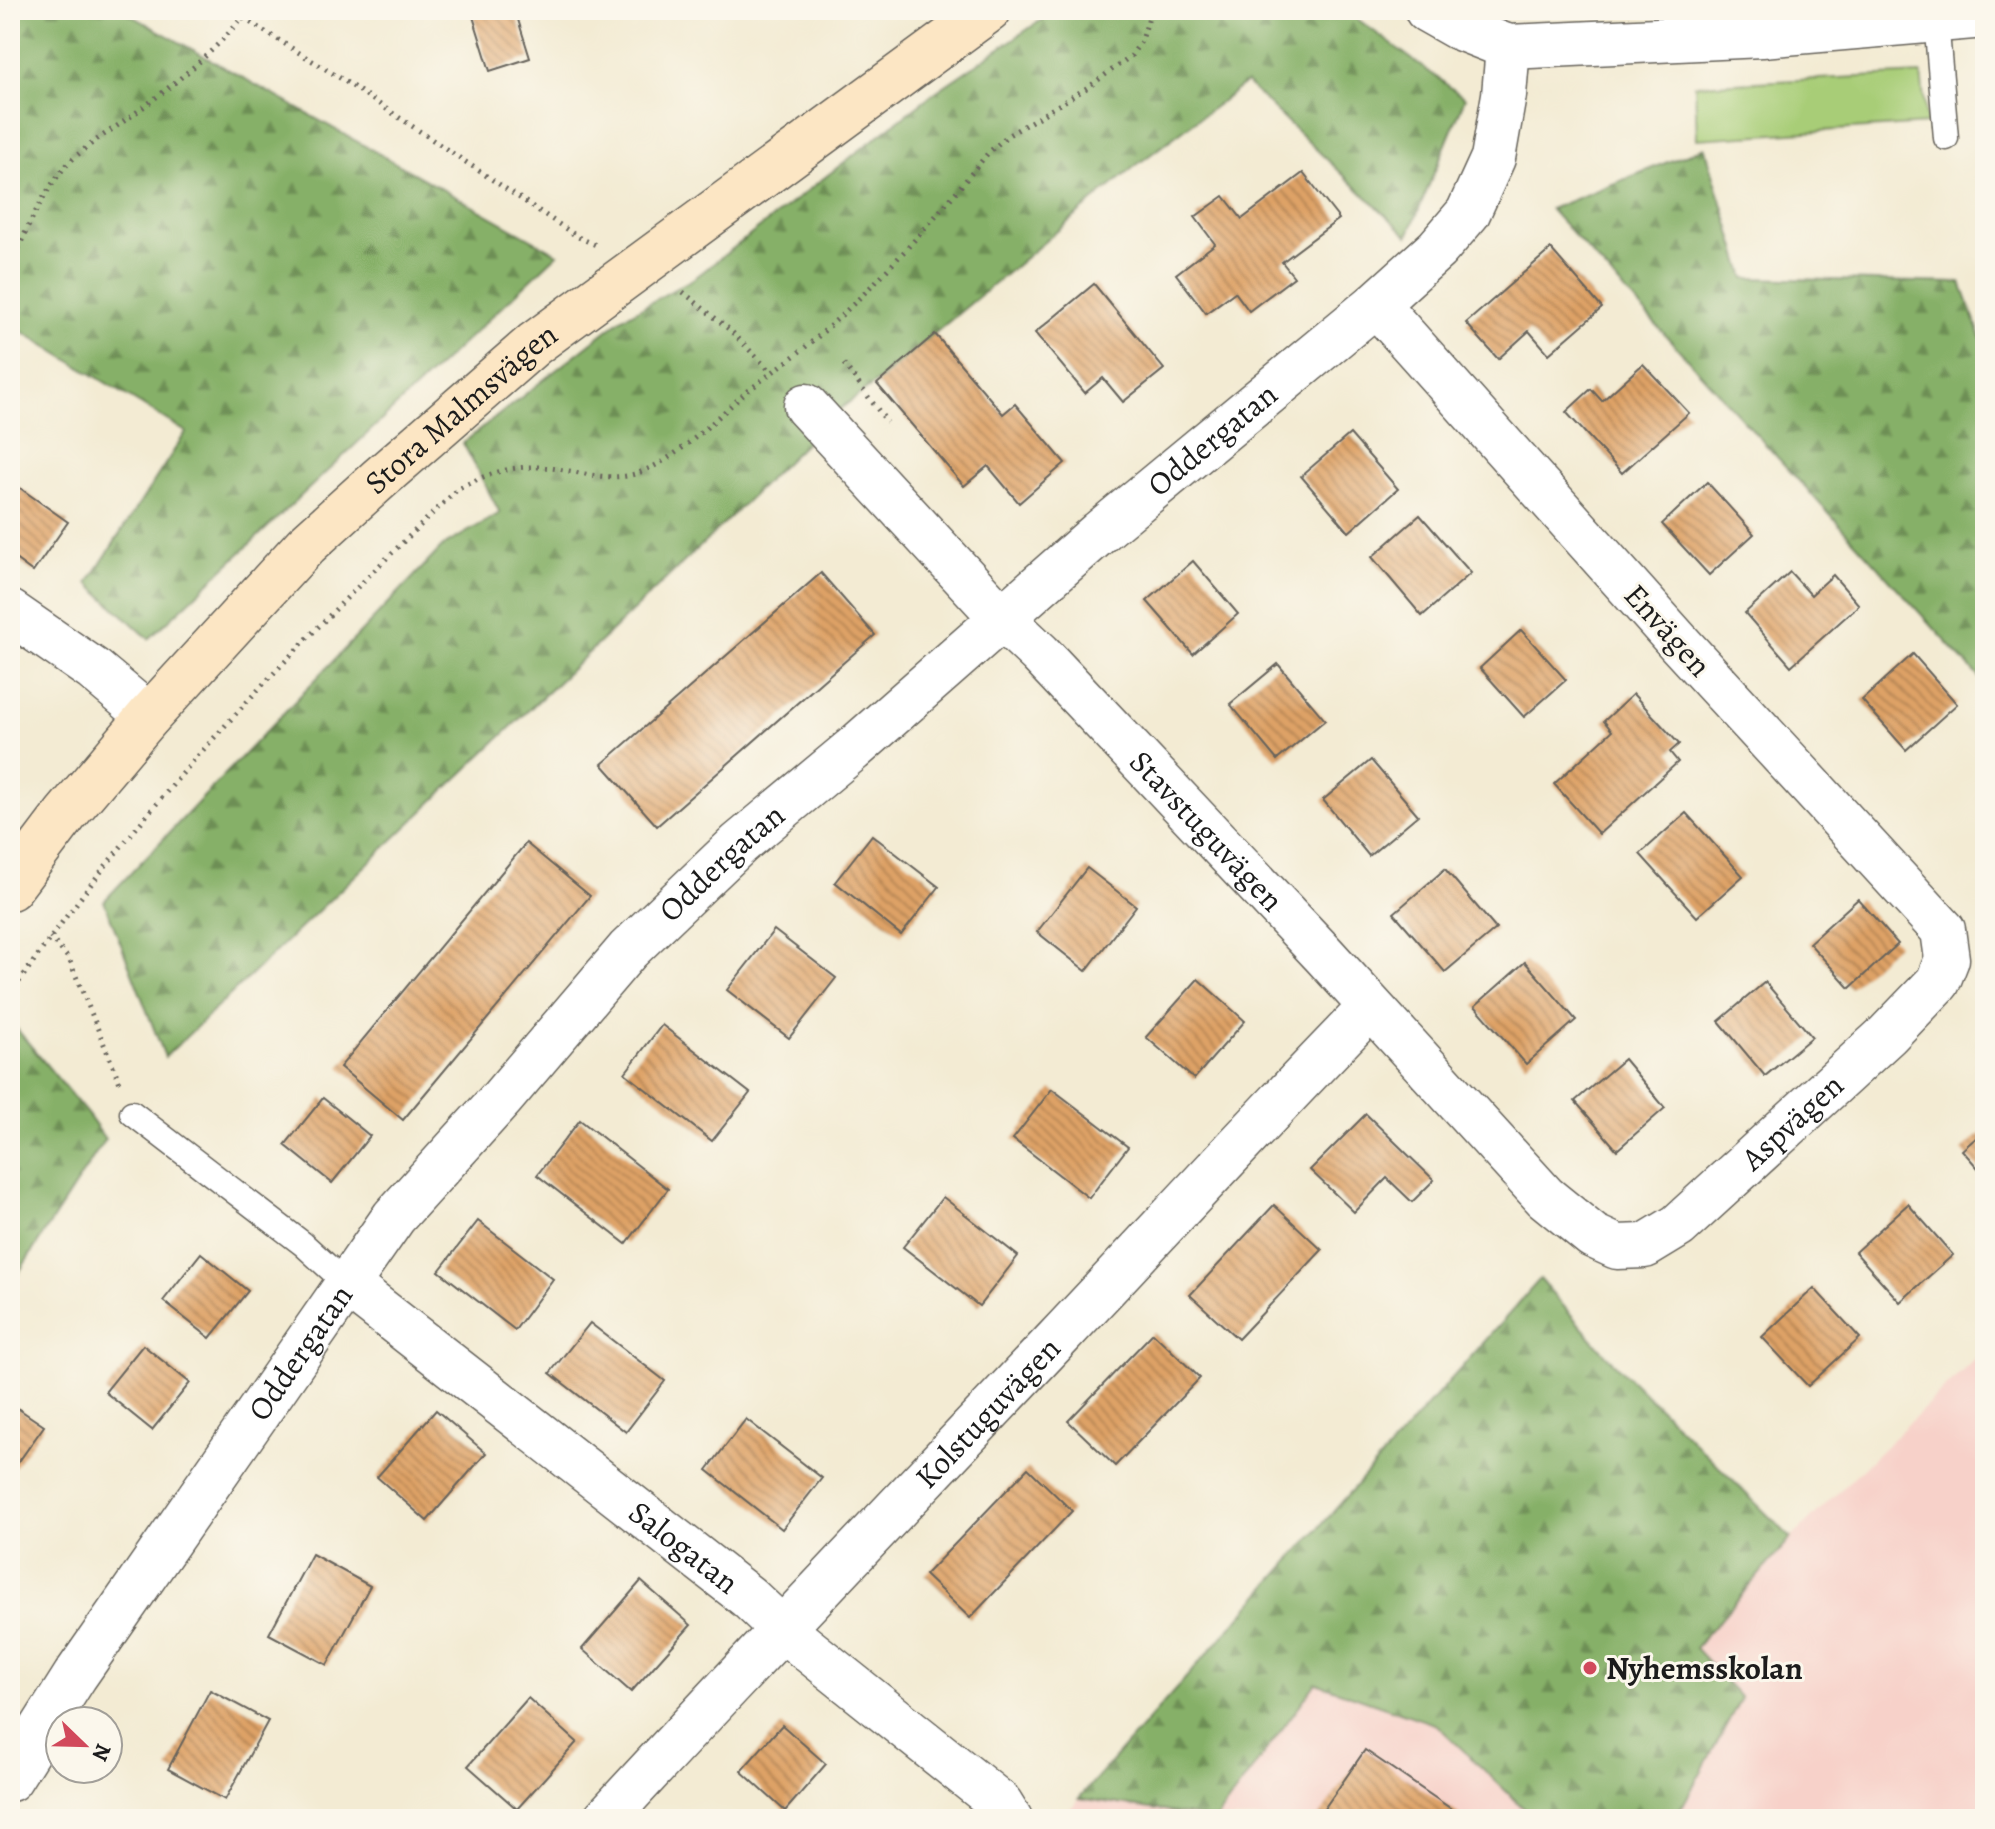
<svg xmlns="http://www.w3.org/2000/svg" width="1995" height="1829" font-family="Alegreya,serif">
	<defs>
		<pattern id="forest-firs" width="22" height="20" patternUnits="userSpaceOnUse" patternTransform="scale(2)"><rect width="22" height="20" fill="#86b068"/><path d="M5 1l3.5 6h-7zM16 11l3.5 6h-7z" fill="#6d8e55"/></pattern>
		<pattern id="building-back-hatch" width="6" height="6" patternUnits="userSpaceOnUse" patternTransform="scale(2)"><rect width="6" height="6" fill="#dea266"/><path d="M-1 5l2 2M0 0l6 6M5-1l2 2" fill="none" stroke="#b38353"/></pattern>
	</defs>
	<rect width="100%" height="100%" fill="#fbf7ec"/>
	<filter id="ink" filterUnits="userSpaceOnUse"><feTurbulence type="fractalNoise" baseFrequency=".0125" numOctaves="2"/><feDisplacementMap in="SourceGraphic" scale="16" xChannelSelector="R" yChannelSelector="G"/><feConvolveMatrix kernelMatrix="1 2 1 2 8 2 1 2 1" color-interpolation-filters="sRGB"/></filter>
	<filter id="wash" filterUnits="userSpaceOnUse"><feTurbulence type="fractalNoise" baseFrequency=".006" numOctaves="4" result="noise"/><feDisplacementMap in="SourceGraphic" scale="32" xChannelSelector="R" yChannelSelector="G"/><feGaussianBlur stdDeviation="1.8" result="paint"/><feColorMatrix in="noise" values="0 0 0 0 0 0 0 0 0 0 0 0 0 0 0 0 0 1.4 0 .05"/><feComposite in="paint" operator="in"/></filter>
	<g filter="url(#wash)">
		<rect width="100%" height="100%" fill="#f3ebd3"/>
		<!-- built -->
		<polygon fill="#f7d1c9" points="1540,1279 1606,1355 1791,1538 1985,1349 1985,1819 1061,1819"/>
		<!-- green -->
		<polygon fill="#a8cd77" stroke="#62744a" stroke-width="2" points="1921,74 1927,124 1697,139 1695,85"/>
		<!-- forest -->
		<g fill="url(#forest-firs)" stroke="#516642" stroke-width="2">
			<polygon points="10,10 122,10 558,254 149,639 88,583 186,432 10,324"/>
			<polygon points="1056,10 1345,10 1465,98 1408,236 1246,83 1134,167 874,384 840,409 709,538 165,1057 104,901 443,546 500,513 463,443 621,319 696,277 931,95"/>
			<polygon points="1705,147 1745,278 1961,283 1985,348 1985,684 1550,209"/>
			<polygon points="11,1022 88,1115 105,1139 10,1286"/>
			<polygon points="1540,1279 1606,1355 1791,1538 1695,1648 1741,1698 1681,1809 1671,1819 1535,1819 1437,1725 1316,1683 1216,1819 1079,1798"/>
		</g>
		<g id="blocks">
			<!-- building -->
			<g fill="url(#building-back-hatch)">
				<polygon points="471,10 515,10 530,58 490,71"/>
				<polygon points="1303,173 1339,219 1282,262 1294,277 1249,311 1235,292 1206,313 1176,274 1215,244 1195,217 1224,196 1242,219"/>
				<polygon points="1551,249 1602,308 1549,354 1529,331 1498,359 1466,323"/>
				<polygon points="1094,284 1164,369 1123,402 1103,378 1085,393 1035,333"/>
				<polygon points="935,334 1003,414 1015,404 1065,463 1019,503 988,466 964,486 877,384"/>
				<polygon points="1643,364 1689,413 1622,473 1566,412 1591,389 1602,401"/>
				<polygon points="1350,434 1398,489 1349,532 1301,476"/>
				<polygon points="10,481 68,522 33,572 10,555"/>
				<polygon points="1707,482 1754,534 1709,575 1662,524"/>
				<polygon points="1420,515 1471,573 1422,616 1372,557"/>
				<polygon points="1193,561 1238,614 1193,654 1147,601"/>
				<polygon points="1790,572 1811,595 1833,575 1859,605 1791,666 1745,613"/>
				<polygon points="821,573 875,635 657,826 602,764"/>
				<polygon points="1521,630 1566,680 1524,717 1480,668"/>
				<polygon points="1913,654 1957,704 1906,750 1862,700"/>
				<polygon points="1278,664 1325,720 1277,760 1230,704"/>
				<polygon points="1633,694 1679,744 1670,752 1678,762 1599,834 1554,784 1612,731 1604,721"/>
				<polygon points="1371,760 1418,815 1369,856 1323,800"/>
				<polygon points="1686,813 1743,876 1697,917 1640,854"/>
				<polygon points="872,835 939,887 901,935 835,882"/>
				<polygon points="526,843 590,896 403,1120 340,1067"/>
				<polygon points="1087,868 1136,906 1086,971 1037,932"/>
				<polygon points="1445,869 1496,929 1445,972 1394,913"/>
				<polygon points="1858,899 1898,944 1850,988 1809,943"/>
				<polygon points="774,930 836,978 789,1038 727,990"/>
				<polygon points="1525,962 1576,1020 1526,1064 1475,1006"/>
				<polygon points="1198,979 1245,1021 1194,1079 1146,1037"/>
				<polygon points="1765,982 1812,1037 1765,1076 1719,1021"/>
				<polygon points="662,1025 750,1093 712,1141 625,1073"/>
				<polygon points="1624,1059 1665,1108 1617,1150 1575,1101"/>
				<polygon points="1052,1089 1128,1147 1089,1198 1013,1139"/>
				<polygon points="323,1098 370,1136 332,1183 285,1145"/>
				<polygon points="1366,1114 1434,1180 1412,1202 1387,1178 1354,1212 1310,1170"/>
				<polygon points="580,1120 668,1189 626,1244 537,1175"/>
				<polygon points="1985,1130 1985,1176 1962,1150"/>
				<polygon points="943,1197 1018,1256 979,1306 903,1247"/>
				<polygon points="1908,1204 1953,1255 1900,1302 1855,1252"/>
				<polygon points="1274,1205 1322,1250 1238,1339 1190,1295"/>
				<polygon points="478,1221 553,1279 515,1330 439,1271"/>
				<polygon points="201,1253 248,1291 210,1338 163,1301"/>
				<polygon points="1814,1288 1860,1338 1808,1386 1762,1337"/>
				<polygon points="590,1323 665,1381 626,1432 550,1373"/>
				<polygon points="1153,1333 1200,1378 1115,1466 1068,1421"/>
				<polygon points="143,1345 190,1383 152,1430 105,1392"/>
				<polygon points="10,1403 44,1426 10,1474"/>
				<polygon points="436,1410 486,1453 427,1521 377,1477"/>
				<polygon points="746,1419 822,1478 782,1529 707,1470"/>
				<polygon points="1028,1468 1072,1511 970,1618 925,1575"/>
				<polygon points="312,1554 370,1586 327,1665 269,1634"/>
				<polygon points="641,1581 691,1625 631,1692 582,1649"/>
				<polygon points="210,1690 268,1721 225,1800 168,1769"/>
				<polygon points="528,1698 577,1742 517,1809 468,1766"/>
				<polygon points="782,1725 826,1764 785,1811 741,1771"/>
				<polygon points="1365,1750 1466,1819 1317,1819"/>
			</g>
		</g>
	</g>
	<g filter="url(#ink)">
		<use href="#blocks" fill-opacity="0" stroke="#67645c" stroke-width="2"/>
		<g fill="none" stroke-linecap="round" stroke-linejoin="round">
			<defs>
				<g id="lane">
					<polyline points="1936,20 1946,138"/>
					<polyline points="132,1113 303,1244 348,1285"/>
				</g>
				<g id="street">
					<polyline points="1427,10 1457,27 1508,47 1762,35 1985,16"/>
					<path id="s1" d="M806 406 1002 618 1040 654 1324 955 1545 1197 1593 1236 1617 1247 1645 1246 1678 1226 1887 1035 1938 982 1947 959 1943 930 1679 643 1376 304"/>
					<polyline points="10,612 94,670 149,716"/>
					<path id="s2" d="M348 1285 748 1597 782 1629 1000 1803 1010 1819"/>
					<path id="s3" d="M10 1779 75 1676 394 1217 502 1098 628 950 739 844 852 750 1100 532 1376 304 1437 249 1468 213 1493 158 1504 95 1508 47"/>
					<path id="s4" d="M605 1819C754 1657 907 1498 1058 1338 1162 1228 1264 1116 1370 1008"/>
				</g>
				<g id="secondary">
					<path id="s5" d="M10 888 66 814 149 716 306 545 379 479 534 344 989 10"/>
				</g>
			</defs>
			<!-- lane casing -->
			<use href="#lane" stroke="#67645c" stroke-width="27"/>
			<!-- street casing -->
			<use href="#street" stroke="#67645c" stroke-width="47"/>
			<!-- secondary casing -->
			<use href="#secondary" stroke="#67645c" stroke-width="47"/>
			<!-- path -->
			<g stroke="#67645c" stroke-width="5" stroke-dasharray="2 6" stroke-linecap="butt">
				<polyline points="230,10 340,78 578,237 596,245"/>
				<path d="M10 271C23 235 40 197 65 167 84 146 111 131 134 114 171 87 221 47 248 10"/>
				<polyline points="683,292 730,330 771,372"/>
				<polyline points="844,364 887,422"/>
				<polyline points="50,937 69,959 120,1083"/>
				<path d="M10 995C138 808 294 646 458 489 483 475 509 466 538 467 570 468 603 483 635 474 676 461 709 424 742 396 768 374 798 355 823 332 884 278 937 216 988 153L1007 136 1090 86 1131 56 1142 40 1151 10"/>
			</g>
			<!-- lane -->
			<use href="#lane" stroke="#fff" stroke-width="24"/>
			<!-- street -->
			<use href="#street" stroke="#fff" stroke-width="44"/>
			<!-- secondary -->
			<use href="#secondary" stroke="#fce6c4" stroke-width="44"/>
		</g>
	</g>
	<!-- markers -->
	<circle fill="#d1495b" stroke="#fbf7ec" stroke-width="3" cx="1590" cy="1668" r="8"/>
	<g text-anchor="middle" dominant-baseline="central" stroke-width="6" stroke-linejoin="round" paint-order="stroke">
		<!-- street labels -->
		<g font-size="32" fill="#1c1c1c" stroke="#fbf7ec">
			<text stroke="none"><textPath href="#s5" startOffset="660">Stora Malmsvägen</textPath></text>
			<text stroke="none"><textPath href="#s3" startOffset="1812">Oddergatan</textPath></text>
			<text transform="translate(1668 630) rotate(48)">Envägen</text>
			<text stroke="none"><textPath href="#s1" startOffset="584">Stavstuguvägen</textPath></text>
			<text stroke="none"><textPath href="#s3" startOffset="1164">Oddergatan</textPath></text>
			<text stroke="none"><textPath href="#s1" startOffset="1392">Aspvägen</textPath></text>
			<text stroke="none"><textPath href="#s3" startOffset="516">Oddergatan</textPath></text>
			<text stroke="none"><textPath href="#s4" startOffset="558">Kolstuguvägen</textPath></text>
			<text stroke="none"><textPath href="#s2" startOffset="426">Salogatan</textPath></text>
		</g>
		<!-- poi labels -->
		<g font-size="32" font-weight="bold" fill="#1c1c1c" stroke="#fbf7ec" text-anchor="start">
			<text x="1606" y="1668">Nyhemsskolan</text>
		</g>
	</g>
	<!-- margin -->
	<rect width="1995" height="1829" fill="none" stroke="#fbf7ec" stroke-width="40"/>
	<!-- north arrow -->
	<g transform="translate(84 1745) rotate(113)"><circle r="38" fill="#fbf7ec" stroke="#a29f99" stroke-width="2"/>
	<path d="M0-6L14 30L0 20L-14 30Z" fill="#d1495b"/>
	<text y="-12" font-size="22" font-weight="bold" text-anchor="middle" fill="#1c1c1c">N</text>
	</g>
</svg>
